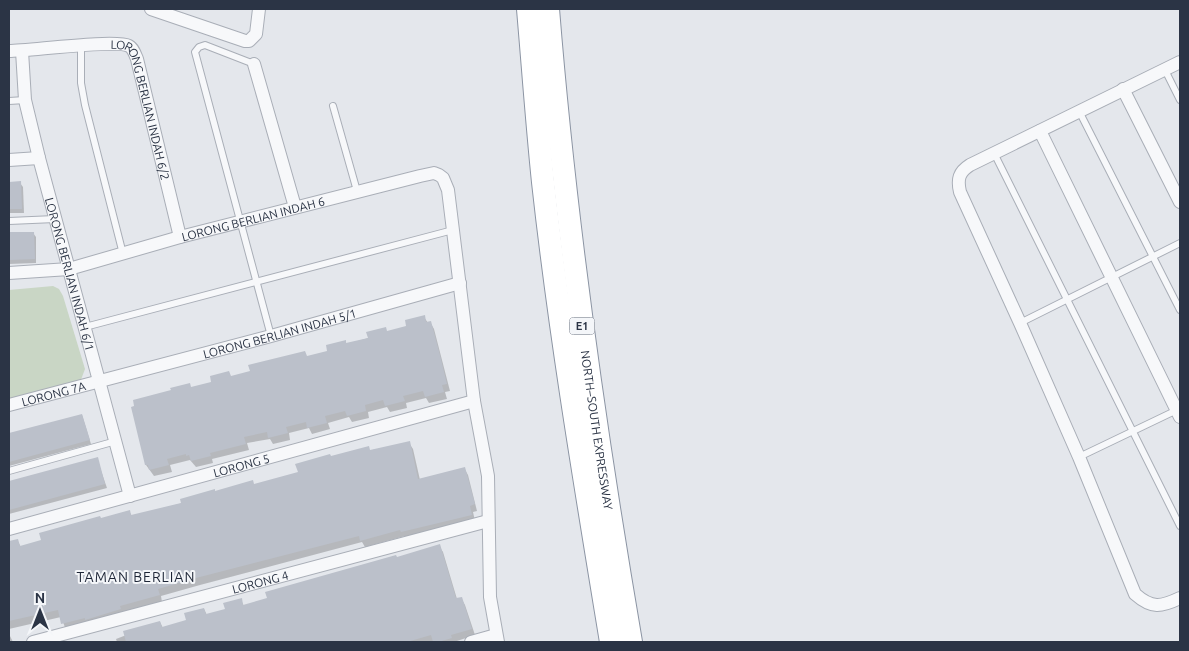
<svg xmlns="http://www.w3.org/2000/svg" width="1189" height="651" font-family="Ubuntu,sans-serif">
	<rect width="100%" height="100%" fill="#e4e7ec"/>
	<!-- green -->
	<polygon fill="#c9d6c5" points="53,286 59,289 63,296 85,369 79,385 9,403 9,290"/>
	<!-- shadow -->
	<g fill="#0003">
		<polygon points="9,183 20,183 23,187 24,213 9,213"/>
		<polygon points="33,233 36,237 36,263 9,264 9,234"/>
		<polygon points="424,317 428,323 430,322 434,329 450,391 445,392 447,399 429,403 426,398 406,403 407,408 390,412 387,407 368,412 369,418 352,422 349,417 328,423 330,429 312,434 309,428 289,433 290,440 273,444 270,439 247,443 249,450 212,459 213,463 196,467 190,460 170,465 172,472 154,476 146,465 191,388 329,352 345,341 347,344 408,327"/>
		<polygon points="82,415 91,444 9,466 9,435"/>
		<polygon points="409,443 413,449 420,480 464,468 468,475 477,511 473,512 475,521 406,538 405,536 365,547 362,542 200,585 161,596 162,602 66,630 61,617 9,629 9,542 17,540 21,547 42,541 101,519 129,511 132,516 183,503 215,492 255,485 299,473 331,458"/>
		<polygon points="97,459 107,488 9,514 9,483"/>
		<polygon points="439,546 443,552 457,599 461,598 465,605 475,635 454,642 117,642 116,639 160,622 163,628 188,621 204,609 207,615 226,610 241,600 244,606"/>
		<polygon points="9,634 13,642 9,642"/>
	</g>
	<!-- building -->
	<g fill="#bbc0ca">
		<polygon points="21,181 22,209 9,209 9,182"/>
		<polygon points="9,232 34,232 35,259 9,260"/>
		<polygon points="425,315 426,322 431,321 440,355 447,384 442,385 444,392 425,397 423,391 403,396 405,401 385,406 383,400 365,405 366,411 347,416 345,411 325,416 327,423 307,428 306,422 286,427 288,433 268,438 267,432 244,437 246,444 210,453 211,456 191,461 189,455 186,456 186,454 167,459 169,465 149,470 148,465 145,465 131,407 134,406 133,400 171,390 170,388 190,383 191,387 211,382 210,376 229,371 231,376 250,371 248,365 305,351 307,356 327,351 326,345 346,340 346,343 368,338 366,332 386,327 387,331 406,326 405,320"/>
		<polygon points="82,414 90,440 9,462 9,433"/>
		<polygon points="410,441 418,479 465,467 475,504 470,506 472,515 401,532 400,530 360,541 359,536 196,578 158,589 160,595 120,606 121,609 85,620 85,618 61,624 58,610 9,621 9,541 18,539 20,546 41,540 39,533 100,516 101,518 130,510 131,515 181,503 180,499 215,489 215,491 253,480 254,484 298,472 295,464 330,454 331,456 369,446 370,450"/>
		<polygon points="98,457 105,484 9,510 9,481"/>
		<polygon points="440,544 456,598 462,597 472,629 451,635 452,638 438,642 433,642 431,635 407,642 126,642 123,631 160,621 162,627 186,620 184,613 204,608 206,614 225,609 223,603 242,598 243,605 267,598 265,592 396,555 397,557"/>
	</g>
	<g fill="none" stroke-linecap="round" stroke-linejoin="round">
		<defs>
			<g id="service">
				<polyline points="81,45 81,83 85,105 123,254"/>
				<polyline points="254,64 205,45 199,47 195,52 271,336"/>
				<polyline points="1165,70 1180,100"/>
				<polyline points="9,101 25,100"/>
				<polyline points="333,106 357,191"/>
				<polyline points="1079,111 1180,310"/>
				<polyline points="994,153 1180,526"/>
				<polyline points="9,221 55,219"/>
				<polyline points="1020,323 1180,243"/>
				<polyline points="85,327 453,230"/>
				<polyline points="1079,457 1177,410"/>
				<polyline points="9,471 116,441"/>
			</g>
			<g id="minor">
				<polyline points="151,9 245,41 249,41 256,34 259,9"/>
				<path id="s1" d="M9 51C29 51 116 39 129 46 133 48 135 54 137 59L180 237"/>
				<path id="s2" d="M22 51 25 100 39 158 130 496"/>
				<path d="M1180 62 970 165C959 172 957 179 960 192L1020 323 1079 457 1135 594C1152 609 1161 607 1180 598"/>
				<polyline points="254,64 295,207"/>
				<polyline points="1123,89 1180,202"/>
				<polyline points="1040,131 1180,417"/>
				<polyline points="9,160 39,158"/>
				<path id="s3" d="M9 273 69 269 180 237 420 176 434 173 439 175 443 178 448 190 474 401 488 476 490 597 498 642"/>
				<path id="s4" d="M9 405 271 336 460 283"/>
				<path id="s5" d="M9 529 474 401"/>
				<path id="s6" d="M33 642 488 521"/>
				<polyline points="471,642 496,635"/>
			</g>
			<g id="motorway">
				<path d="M528 9C533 67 537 124 543 182 560 336 586 490 611 642"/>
				<path id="s7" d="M548 9C565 221 595 432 631 642"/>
			</g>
		</defs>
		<!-- service casing -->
		<use href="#service" stroke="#a9aeb7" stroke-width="8"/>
		<!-- minor casing -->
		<use href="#minor" stroke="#a9aeb7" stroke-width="14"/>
		<!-- motorway casing -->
		<use href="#motorway" stroke="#8b94a3" stroke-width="24"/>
		<!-- service -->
		<use href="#service" stroke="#f7f8fa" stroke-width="6"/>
		<!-- minor -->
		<use href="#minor" stroke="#f7f8fa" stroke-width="12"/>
		<!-- motorway -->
		<use href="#motorway" stroke="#fff" stroke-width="22"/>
	</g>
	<g text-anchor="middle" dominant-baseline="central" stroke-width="4" stroke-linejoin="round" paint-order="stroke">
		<!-- shield labels -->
		<rect fill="#f4f6f9" stroke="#676e7b" stroke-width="1" x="569.5" y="317.5" width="25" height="17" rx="4"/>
		<g font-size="11" font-weight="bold" fill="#2b3445">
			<text x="582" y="326">E1</text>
		</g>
		<!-- street labels -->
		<g font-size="12" fill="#2b3445" stroke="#f4f6f9">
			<text stroke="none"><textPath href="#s1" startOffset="181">LORONG BERLIAN INDAH 6/2</textPath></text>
			<text stroke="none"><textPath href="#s3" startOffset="251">LORONG BERLIAN INDAH 6</textPath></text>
			<text stroke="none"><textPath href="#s2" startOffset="229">LORONG BERLIAN INDAH 6/1</textPath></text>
			<text stroke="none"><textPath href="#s4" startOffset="280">LORONG BERLIAN INDAH 5/1</textPath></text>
			<text stroke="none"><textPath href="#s4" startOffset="46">LORONG 7A</textPath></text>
			<text stroke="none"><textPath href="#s7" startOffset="424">NORTH–SOUTH EXPRESSWAY</textPath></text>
			<text stroke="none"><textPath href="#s5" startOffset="241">LORONG 5</textPath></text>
			<text stroke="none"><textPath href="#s6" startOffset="235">LORONG 4</textPath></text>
		</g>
		<!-- neighbourhood labels -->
		<g font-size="14" letter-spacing="1" fill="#1d2536" stroke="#f4f6f9">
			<text x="136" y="577">TAMAN BERLIAN</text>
		</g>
	</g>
	<!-- border -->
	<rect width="1189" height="651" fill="none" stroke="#2b3445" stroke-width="20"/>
	<!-- north arrow -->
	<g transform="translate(40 611)" stroke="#f4f6f9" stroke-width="4" paint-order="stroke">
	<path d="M0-4L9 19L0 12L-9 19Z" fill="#2b3445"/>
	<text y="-8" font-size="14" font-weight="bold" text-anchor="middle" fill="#2b3445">N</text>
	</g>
</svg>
